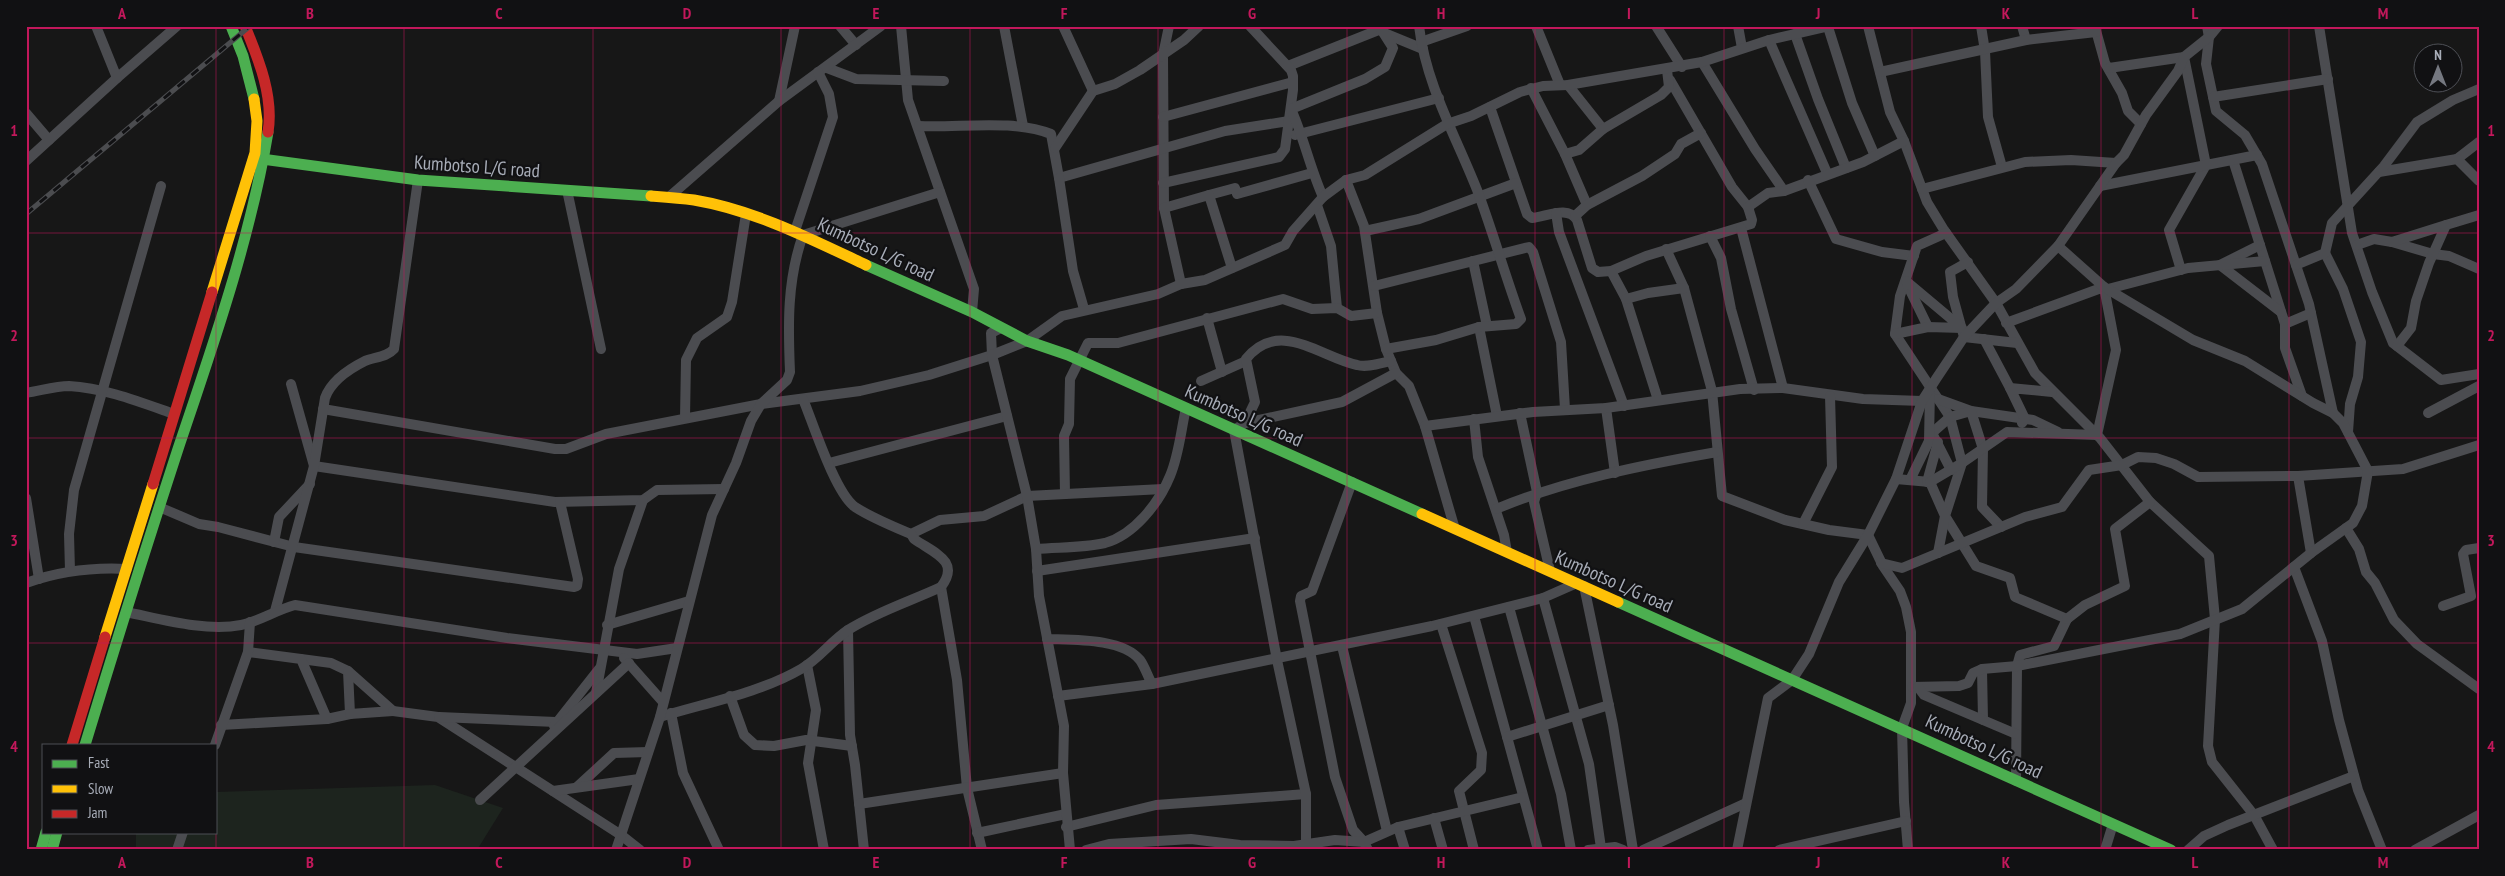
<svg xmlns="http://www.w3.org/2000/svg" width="2505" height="876" font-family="'PT Sans Narrow',sans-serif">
	<rect width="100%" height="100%" fill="#171717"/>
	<!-- green -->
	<polygon fill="#1d241e" points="435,785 503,808 477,850 136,850 136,832 216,832 216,792"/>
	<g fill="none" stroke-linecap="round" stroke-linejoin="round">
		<!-- street -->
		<g stroke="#4b4c50" stroke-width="10">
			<polyline points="840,26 856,45"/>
			<polyline points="901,26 908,100 974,289 972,312"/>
			<polyline points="1004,26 1023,126"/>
			<polyline points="1063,26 1093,91"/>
			<polyline points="1169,26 1163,55 1164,208 1181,284"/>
			<polyline points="1536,26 1560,85"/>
			<polyline points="1656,26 1682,67"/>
			<polyline points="1738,26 1742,48"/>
			<polyline points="1868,26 1890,112 1904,141 1927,202 1944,230 1996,303 2035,373 2100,438 2150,502 2209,556 2215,619 2208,746 2212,762 2254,815 2273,850"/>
			<polyline points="1981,26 1985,51 1988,117 2002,167"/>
			<polyline points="2022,26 2026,40"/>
			<polyline points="2207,26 2209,37 2206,64 2216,111 2245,135 2262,164 2309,304 2333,413"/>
			<polyline points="2319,26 2352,233 2372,292 2393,343 2441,380 2479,374"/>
			<polyline points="1828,27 1852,103 1875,156"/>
			<polyline points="2095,27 2105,63 2122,93 2128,111 2141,124"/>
			<polyline points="1384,33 1423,49"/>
			<polyline points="1795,34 1818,99 1846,168"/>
			<polyline points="1769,40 1827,173"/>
			<polyline points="1421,42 1467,26"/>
			<polyline points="1702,62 1755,149 1784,191"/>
			<polyline points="1288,66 1381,29"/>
			<polyline points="827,68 856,79 944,81"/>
			<polyline points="2109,68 2184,57 2206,165 2169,230 2181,270"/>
			<polyline points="1880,72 2026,40 2096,32"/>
			<polyline points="117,78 177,26"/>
			<polyline points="1670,80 1732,187 1748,207"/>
			<polyline points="1568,85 1603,129"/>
			<polyline points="1531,88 1565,154"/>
			<polyline points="2213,97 2328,79"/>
			<polyline points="779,101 795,26"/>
			<path d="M1490 107 1527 214 1532 218C1546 217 1568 205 1577 220L1592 268 1598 272 1611 271 1646 256 1751 224 1752 220 1748 207 1768 193 1784 191 1863 162 1904 141"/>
			<polyline points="26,113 49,140"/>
			<polyline points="1163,117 1293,82"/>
			<path d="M919 126C960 128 1013 119 1051 134L1059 178 1225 131 1289 121"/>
			<polyline points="1295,135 1439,98"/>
			<polyline points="1055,148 1093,91 1115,84 1140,70 1184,40 1199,26"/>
			<polyline points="2457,159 2479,142"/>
			<polyline points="2233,160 2285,324"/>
			<polyline points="26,161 117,78 96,26"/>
			<polyline points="2379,172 2457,159 2479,181"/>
			<polyline points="1059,178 1073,271 1084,309"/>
			<polyline points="1346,180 1364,226 1377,313 1386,349 1396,373 1409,386 1425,426 1454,526"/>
			<polyline points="1808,180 1836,239 1882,252 1914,256"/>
			<polyline points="1163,183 1279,157 1285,149 1293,90 1293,76 1291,70 1250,26"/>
			<polyline points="2100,186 2257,155"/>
			<polyline points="1922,189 2025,162 2071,160 2116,163"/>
			<polyline points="567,190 601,349"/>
			<polyline points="1209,195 1235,188 1237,194 1312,173"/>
			<polyline points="669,197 779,101 881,26"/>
			<path d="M1323 197C1310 168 1304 138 1291 109L1365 79 1385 67 1393 48 1379 26"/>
			<polyline points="1317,205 1331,246 1337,308"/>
			<polyline points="1587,205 1565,154 1579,150 1603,129 1661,95 1669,87 1667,70"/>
			<polyline points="1164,208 1209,195 1232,268"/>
			<polyline points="1556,213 1559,232 1624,406"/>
			<polyline points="1575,216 1587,205 1642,176 1675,154 1681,144 1701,133"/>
			<polyline points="2446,225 2479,215"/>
			<polyline points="1741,228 1783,388"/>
			<polyline points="795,231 833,117 829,94 818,72"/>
			<polyline points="1365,231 1419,219 1516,183"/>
			<polyline points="1946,233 1917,246 1900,296 1895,334 1950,417 1962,463 1945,516 1976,566 2010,578 2015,597 2067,619 2054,646 2020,655 2017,666 2016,781"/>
			<polyline points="1710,236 1721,258 1731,309 1754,390"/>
			<polyline points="2392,242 2433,254 2449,256 2479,269"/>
			<polyline points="2260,245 2220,265 2281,312"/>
			<polyline points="2357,245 2374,239 2392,242 2446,225 2429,263 2416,301 2411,328 2397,346"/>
			<polyline points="1666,249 1684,288 1712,391 1722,496 1785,520 1829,530 1868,535 1883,566 1900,591 1906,607 1911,632 1911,703 1902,728 1904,802 1908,850"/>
			<polyline points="2325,253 2343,289 2361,342 2358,377 2350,404 2348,432"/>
			<polyline points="1473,261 1487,326"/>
			<polyline points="1968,262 1950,272 1953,297 1964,337 2017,343"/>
			<polyline points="2296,265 2325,253 2332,223 2384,166 2417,122 2453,100 2479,89"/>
			<polyline points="1611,271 1626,299 1658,400"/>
			<polyline points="1907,284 1928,327"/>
			<polyline points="1374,286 1529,247 1533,252 1561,342 1565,409"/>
			<polyline points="2108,289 2188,268 2265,261"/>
			<polyline points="1626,299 1648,293 1684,288"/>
			<polyline points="1207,318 1222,372"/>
			<polyline points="1479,327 1497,416"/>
			<polyline points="1895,334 1928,327 1962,328 1906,281"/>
			<polyline points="1984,339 2010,388"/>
			<path d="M1386 349 1436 340 1479 327 1516 324 1521 319C1506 278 1494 236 1479 195 1458 140 1426 86 1419 26"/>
			<polyline points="1201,381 1246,361"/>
			<polyline points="291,384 314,466 555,502 643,500 657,490 724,489"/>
			<path d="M26 393C40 391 55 386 69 386 105 388 140 402 174 414"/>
			<polyline points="2302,396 2285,348 2285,324 2311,313"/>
			<polyline points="1938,399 1971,411 2033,420 2058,432"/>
			<polyline points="1606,408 1615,473"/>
			<polyline points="323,409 555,449 566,449 606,434 761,404 860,391 929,375 992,355 991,333 1001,328"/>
			<polyline points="1520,413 1537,492 1534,502 1550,571"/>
			<polyline points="2428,413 2479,386"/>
			<polyline points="685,418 686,360 697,338 727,317 732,302 746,214"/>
			<polyline points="1474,419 1478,457 1504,535 1507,552"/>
			<path d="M1245 423 1255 402 1246 359C1279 318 1320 357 1357 365 1367 368 1381 363 1391 361"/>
			<polyline points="2022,423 2025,419 2010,388 2052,392"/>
			<polyline points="1425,426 1533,412 1606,408 1740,389 1783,388 1863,399 1922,401"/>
			<polyline points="1930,429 1951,470"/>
			<polyline points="1932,433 1950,417 1971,411 1983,449 1982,507 2001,527"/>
			<polyline points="829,463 1007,416"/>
			<polyline points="2298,476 2311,553"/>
			<polyline points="1896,479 1930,482 1945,516 1938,553"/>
			<polyline points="1910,480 1929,441 1930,390"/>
			<polyline points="1352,482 1312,591 1301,596 1300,601 1335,777 1353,830 1364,842 1368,850"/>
			<polyline points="1927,482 1938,442"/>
			<polyline points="1930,482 1962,463 2007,432 2097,435 2116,350 2104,287 2006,323"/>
			<polyline points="1065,494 1064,436 1069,424 1070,379 1088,343 1118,343 1283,299 1312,309 1337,308 1351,316 1377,313"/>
			<polyline points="26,498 39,579"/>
			<polyline points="159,507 199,524 218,527 294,547 574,587 577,586 578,579 560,502"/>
			<path d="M1496 509C1566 480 1643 465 1717 452"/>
			<polyline points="1803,524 1832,467 1830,396"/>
			<polyline points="2346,528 2359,549 2366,572 2375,583 2394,620 2417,644 2479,689"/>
			<polyline points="911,534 940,520 984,516 1027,496 1163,489"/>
			<polyline points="274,542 279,517 310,484"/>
			<path d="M1036 549C1058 547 1083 548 1105 543 1134 535 1159 503 1170 476 1179 455 1181 430 1186 408"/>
			<polyline points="1881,563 1902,568 2025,517 2062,507 2089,470 2122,465 2138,457 2156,458 2174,464 2198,477 2298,476 2403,469 2479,445"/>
			<polyline points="2294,567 2322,641 2339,720 2358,790 2382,850"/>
			<polyline points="70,571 69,534 74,490 161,186"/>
			<polyline points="1037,571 1255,538"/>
			<path d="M26 583C60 571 91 567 127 569"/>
			<polyline points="1584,586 1613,725 1633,850"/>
			<polyline points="941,587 957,680 967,788 982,850"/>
			<polyline points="1543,598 1589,764 1601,848"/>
			<polyline points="2443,606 2471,596 2463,554 2466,550 2479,548"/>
			<polyline points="1509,607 1561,794 1571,850"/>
			<path d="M275 611 314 466 325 398C331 381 349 369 365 361 375 357 387 357 394 349L418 180"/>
			<path d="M126 612C161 619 206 632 241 625 258 622 276 610 295 605L507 638 637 654 677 648"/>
			<polyline points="1474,616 1538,850"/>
			<polyline points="2067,619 2085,605 2125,586 2115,529 2150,502"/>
			<polyline points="1441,624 1482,753 1481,770 1459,791 1474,850"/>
			<polyline points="607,625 689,601"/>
			<polyline points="848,630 850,735 855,765 864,850"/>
			<path d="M1047 639C1073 640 1122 638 1140 660 1145 667 1148 677 1152 684"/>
			<polyline points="1342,646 1387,831"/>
			<polyline points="624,658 663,702"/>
			<polyline points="301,659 331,663 348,671 350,714 327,719"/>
			<polyline points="807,665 816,710 808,763 824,850"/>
			<polyline points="1982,669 1983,720"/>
			<polyline points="348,671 393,711 350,714"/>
			<polyline points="1912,687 1959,686 1968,683 1973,673 1982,669 2017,666 2180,634 2242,609 2311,553 2353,523 2362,506 2368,471 2343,423 2333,413 2313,403 2245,361 2193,340 2104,287 2058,246"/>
			<polyline points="1918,687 1924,695 2016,734"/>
			<polyline points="596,693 619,569 643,500"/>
			<polyline points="730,696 744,735 755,745 774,746 806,740 852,746"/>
			<polyline points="1058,696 1152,684 1432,626 1543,598 1577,583"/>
			<polyline points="393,711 438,717 621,835 640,850"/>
			<polyline points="671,713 683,773 719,850"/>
			<polyline points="439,717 556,722"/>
			<path d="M660 717C705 703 760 693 801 669 819 659 830 642 848 630 876 612 911 601 941 587 961 561 934 553 914 539L911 534C892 526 872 518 855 507 835 493 813 423 803 399"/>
			<polyline points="221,725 327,719 301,659 248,652"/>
			<polyline points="554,726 599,669"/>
			<polyline points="1507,737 1609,705"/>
			<polyline points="215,745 248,652 250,622"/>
			<polyline points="577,787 614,753 648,752"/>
			<polyline points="553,791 639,779"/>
			<polyline points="480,800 629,663"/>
			<polyline points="859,804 1063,773"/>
			<polyline points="1434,818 1443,850"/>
			<polyline points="1066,827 1156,805 1306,794"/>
			<polyline points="1398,827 1405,850"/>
			<polyline points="977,833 1066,814"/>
			<polyline points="1306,844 1306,794 1277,660 1234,430 1245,423 1342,402 1396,373"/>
			<polyline points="177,850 183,832"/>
			<path d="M616 850 660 717 712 515 736 463 751 421 761 404 787 380 790 372C788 325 787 280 803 235L940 192"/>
			<polyline points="1070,850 1063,773 1064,726 1039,596 1036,549 1027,496 992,355 1027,341 1062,316 1158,294 1181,284 1205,280 1285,245 1293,231 1323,197 1346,180 1365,175 1447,124 1471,116 1520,92 1543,86 1568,85 1702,62 1769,40 1830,26"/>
			<polyline points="1086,850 1109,844 1191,839 1240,845 1294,846 1335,840 1364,842 1398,827 1523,797"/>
			<polyline points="1588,850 1615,847 1623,850"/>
			<polyline points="1643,850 1746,803"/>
			<polyline points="1737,850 1768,698 1792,680 1809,654 1839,582 1868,535 1896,479 1922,401 1936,379 1964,337 1979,321 1996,303 2016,289 2058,246 2116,163 2124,155 2146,115 2178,71 2184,57 2209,37 2218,26"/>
			<polyline points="1779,850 1906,821"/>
			<polyline points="2105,850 2113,824"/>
			<polyline points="2188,850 2204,836 2228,825 2354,776"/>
			<polyline points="2415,850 2479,815"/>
		</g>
		<!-- fast -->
		<g stroke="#4caf50" stroke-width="11">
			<polyline points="231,26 243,56 254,99"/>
			<polyline points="254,158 418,180 651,196"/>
			<polyline points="866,265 972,312 1027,341 1068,355 1422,514"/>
			<polyline points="1618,602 2171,850"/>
			<path d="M85 745C115 646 146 547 178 449 213 345 250 240 268 132"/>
			<polyline points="41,850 46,832"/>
			<polyline points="52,850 57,832"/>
		</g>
		<!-- slow -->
		<g stroke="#ffc107" stroke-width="11">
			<path d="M651 196C665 197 680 198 694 200 754 210 811 239 866 265"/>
			<polyline points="212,292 255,153 257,121 254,99"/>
			<polyline points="1422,514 1618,602"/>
			<polyline points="105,637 153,484"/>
		</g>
		<!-- jam -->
		<g stroke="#c62828" stroke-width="11">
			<path d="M245 26C258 58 274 96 268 132"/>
			<polyline points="153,484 212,292"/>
			<polyline points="72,745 105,637"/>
		</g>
		<defs>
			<polyline id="rail" points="26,214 250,26"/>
		</defs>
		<!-- rail casing -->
		<use href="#rail" stroke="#4b4c4f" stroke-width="5"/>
		<!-- rail -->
		<use href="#rail" stroke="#111113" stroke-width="3" stroke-dasharray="9" stroke-linecap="butt"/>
	</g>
	<!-- grid -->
	<path fill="none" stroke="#c2185b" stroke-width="1" stroke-opacity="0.55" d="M216 26V745M404 26V850M593 26V850M781 26V850M970 26V850M1158 26V850M1347 26V850M1535 26V850M1724 26V850M1912 26V850M2101 26V850M2289 26V850M26 233H2479M26 438H2479M26 643H2479M216 832V850"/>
	<g text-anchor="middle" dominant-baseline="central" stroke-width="4.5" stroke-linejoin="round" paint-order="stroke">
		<!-- street labels -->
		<g font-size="19" fill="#a8adb8" stroke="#111113">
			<text transform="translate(477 166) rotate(4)">Kumbotso L/G road</text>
			<text transform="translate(876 249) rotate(25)">Kumbotso L/G road</text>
			<text transform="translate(1244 415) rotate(24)">Kumbotso L/G road</text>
			<text transform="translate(1614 581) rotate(24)">Kumbotso L/G road</text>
			<text transform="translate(1984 746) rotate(25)">Kumbotso L/G road</text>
		</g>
	</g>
	<!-- border -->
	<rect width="2505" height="876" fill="none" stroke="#111113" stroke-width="55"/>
	<!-- legend -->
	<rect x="42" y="744" width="175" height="90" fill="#111113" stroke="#4d4f55"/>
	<rect x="52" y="760" width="25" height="8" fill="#4caf50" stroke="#4d4f55"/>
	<text x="88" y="768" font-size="15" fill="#a8adb8">Fast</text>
	<rect x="52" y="785" width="25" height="8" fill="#ffc107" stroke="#4d4f55"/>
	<text x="88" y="794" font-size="15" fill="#a8adb8">Slow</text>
	<rect x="52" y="810" width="25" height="8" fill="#c62828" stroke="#4d4f55"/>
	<text x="88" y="818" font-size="15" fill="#a8adb8">Jam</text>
	<!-- north arrow -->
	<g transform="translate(2438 68)"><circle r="24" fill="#111113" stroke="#4d4f55"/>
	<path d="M0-4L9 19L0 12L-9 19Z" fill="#757880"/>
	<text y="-8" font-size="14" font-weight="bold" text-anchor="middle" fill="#a8adb8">N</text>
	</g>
	<rect x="28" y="28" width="2450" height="820" fill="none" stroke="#c2185b" stroke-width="2"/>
	<g font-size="16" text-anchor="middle" font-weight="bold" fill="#c2185b">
		<text x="122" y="19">A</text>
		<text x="310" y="19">B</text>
		<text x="499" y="19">C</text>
		<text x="687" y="19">D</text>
		<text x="876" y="19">E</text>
		<text x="1064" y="19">F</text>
		<text x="1252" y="19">G</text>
		<text x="1441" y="19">H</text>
		<text x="1629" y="19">I</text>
		<text x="1818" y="19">J</text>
		<text x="2006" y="19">K</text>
		<text x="2195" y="19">L</text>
		<text x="2383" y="19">M</text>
		<text x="14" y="136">1</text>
		<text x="2491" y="136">1</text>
		<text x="14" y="341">2</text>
		<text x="2491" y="341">2</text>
		<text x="14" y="546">3</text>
		<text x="2491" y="546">3</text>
		<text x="14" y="752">4</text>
		<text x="2491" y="752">4</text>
		<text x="122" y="868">A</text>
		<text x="310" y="868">B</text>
		<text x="499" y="868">C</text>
		<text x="687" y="868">D</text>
		<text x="876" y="868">E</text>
		<text x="1064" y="868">F</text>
		<text x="1252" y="868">G</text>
		<text x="1441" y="868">H</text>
		<text x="1629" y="868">I</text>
		<text x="1818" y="868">J</text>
		<text x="2006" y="868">K</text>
		<text x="2195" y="868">L</text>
		<text x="2383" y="868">M</text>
	</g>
</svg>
